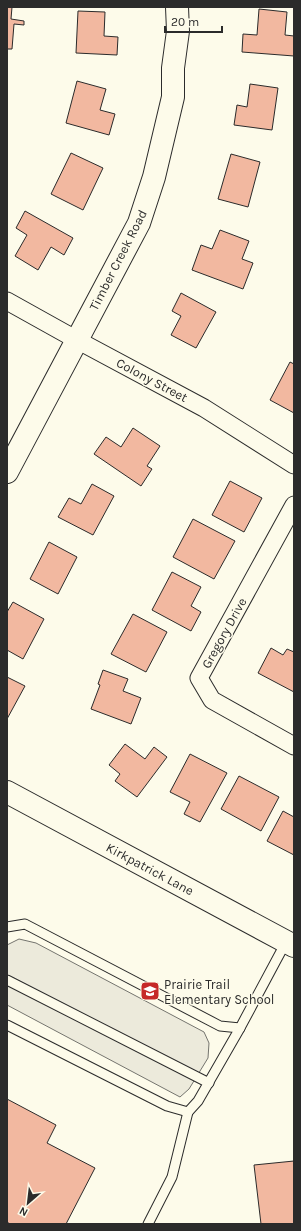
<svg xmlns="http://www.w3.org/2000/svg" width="301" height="1231" font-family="Karla,sans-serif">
	<rect width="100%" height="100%" fill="#fdfbea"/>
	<!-- parking -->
	<polygon fill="#eceadb" stroke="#74746e" points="19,939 36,943 204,1032 209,1043 208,1058 189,1089 180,1097 7,1005 7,945"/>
	<!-- building -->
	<g fill="#f2b8a0" stroke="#2b2b2b">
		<polygon points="7,7 12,7 11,19 24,21 24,25 14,24 12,49 7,49"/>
		<polygon points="259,9 287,12 285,35 294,36 294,56 242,52 243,34 257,35"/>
		<polygon points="78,11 105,12 104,36 118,37 117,55 76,53"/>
		<polygon points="77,81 106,89 100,110 115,114 109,135 66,123"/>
		<polygon points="250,84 278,88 272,130 234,125 237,105 247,107"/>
		<polygon points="71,153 103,168 83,210 51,194"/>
		<polygon points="231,154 260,162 248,207 218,199"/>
		<polygon points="25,211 73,238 64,255 51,247 38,270 15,256 27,235 16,228"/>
		<polygon points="220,230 249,241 242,259 253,263 243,289 192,270 201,245 212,249"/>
		<polygon points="181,293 216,312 196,348 171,335 181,316 172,311"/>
		<polygon points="290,362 294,364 294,413 270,400"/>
		<polygon points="133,428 160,446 147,466 152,469 141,486 94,454 106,437 121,447"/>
		<polygon points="230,481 262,498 244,532 212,515"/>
		<polygon points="92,484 114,496 93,535 58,517 69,498 81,504"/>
		<polygon points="193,519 235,541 214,579 173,557"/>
		<polygon points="49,542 77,557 58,594 30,579"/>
		<polygon points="172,572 201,587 191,606 201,612 191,631 152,610"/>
		<polygon points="13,602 44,619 23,659 7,650 7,612"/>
		<polygon points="133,614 167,632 146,672 111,654"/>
		<polygon points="271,648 283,655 287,649 294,652 294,692 258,673"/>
		<polygon points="103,670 128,679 123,691 141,698 131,724 91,709 100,685 98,684"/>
		<polygon points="7,677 25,686 7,719"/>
		<polygon points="125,744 145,759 154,747 167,757 137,797 115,781 120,774 109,765"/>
		<polygon points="190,754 227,773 200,822 184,814 190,802 170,792"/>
		<polygon points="239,776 279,797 261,831 221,809"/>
		<polygon points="283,811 294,817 294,855 267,841"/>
		<polygon points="7,1099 56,1125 47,1143 95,1168 66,1224 10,1224 7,1222"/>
		<polygon points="294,1161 294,1224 261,1224 254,1165"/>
	</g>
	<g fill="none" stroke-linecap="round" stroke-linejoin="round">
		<defs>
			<g id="lane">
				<polyline points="7,927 25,924 220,1026 240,1028"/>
				<polyline points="7,980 209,1083"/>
				<polyline points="7,1025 167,1106 188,1112 198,1101 240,1028 286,942"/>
				<polyline points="148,1224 172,1177 188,1112"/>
			</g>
			<g id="street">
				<polyline points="7,301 77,340 204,408 294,465"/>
				<polyline points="294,505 199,678 212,700 294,746"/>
			</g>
			<g id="secondary">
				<polyline points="7,472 139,223 154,177 173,97 173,68 178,31 177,7"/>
				<polyline points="7,792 294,946"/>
			</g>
		</defs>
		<!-- lane casing -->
		<use href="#lane" stroke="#2b2b2b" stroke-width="11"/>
		<!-- street casing -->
		<use href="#street" stroke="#2b2b2b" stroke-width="19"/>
		<!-- secondary casing -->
		<use href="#secondary" stroke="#2b2b2b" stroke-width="24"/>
		<!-- lane -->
		<use href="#lane" stroke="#fdfbea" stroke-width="9"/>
		<!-- street -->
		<use href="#street" stroke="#fdfbea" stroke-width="17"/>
		<!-- secondary -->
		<use href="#secondary" stroke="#fdfbea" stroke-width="22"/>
	</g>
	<!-- icons -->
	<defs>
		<symbol id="school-square" viewBox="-11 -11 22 22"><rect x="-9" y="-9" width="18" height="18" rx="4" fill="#c62828" stroke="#fdfbea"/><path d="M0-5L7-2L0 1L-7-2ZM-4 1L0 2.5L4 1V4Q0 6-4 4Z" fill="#fff"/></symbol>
	</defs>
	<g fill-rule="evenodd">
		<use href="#school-square" x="139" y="980" width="22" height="22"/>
	</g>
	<g text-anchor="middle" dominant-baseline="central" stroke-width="3" stroke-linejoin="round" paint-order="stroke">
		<!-- street labels -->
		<g font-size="13" fill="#2b2b2b" stroke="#fdfbea">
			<text transform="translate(118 260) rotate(-63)">Timber Creek Road</text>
			<text transform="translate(152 380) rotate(28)">Colony Street</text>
			<text transform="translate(224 633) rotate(-61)">Gregory Drive</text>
			<text transform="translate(150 869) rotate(28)">Kirkpatrick Lane</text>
		</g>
		<!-- poi labels -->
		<g font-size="13" fill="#2b2b2b" stroke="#fdfbea" text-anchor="start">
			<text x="164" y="984">Prairie Trail<tspan x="164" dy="15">Elementary School</tspan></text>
		</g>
	</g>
	<!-- border -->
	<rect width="301" height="1231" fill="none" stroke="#2b2b2b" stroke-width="16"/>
	<!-- north arrow -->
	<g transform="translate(28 1203) rotate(208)" stroke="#fdfbea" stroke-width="3" paint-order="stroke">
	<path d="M0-3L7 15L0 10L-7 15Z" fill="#2b2b2b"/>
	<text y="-6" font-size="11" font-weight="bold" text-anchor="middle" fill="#2b2b2b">N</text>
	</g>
	<!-- scale -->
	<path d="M165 26v6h57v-6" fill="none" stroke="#2b2b2b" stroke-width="2"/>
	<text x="171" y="26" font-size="12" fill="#2b2b2b" stroke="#fdfbea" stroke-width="3" paint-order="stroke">20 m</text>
</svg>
